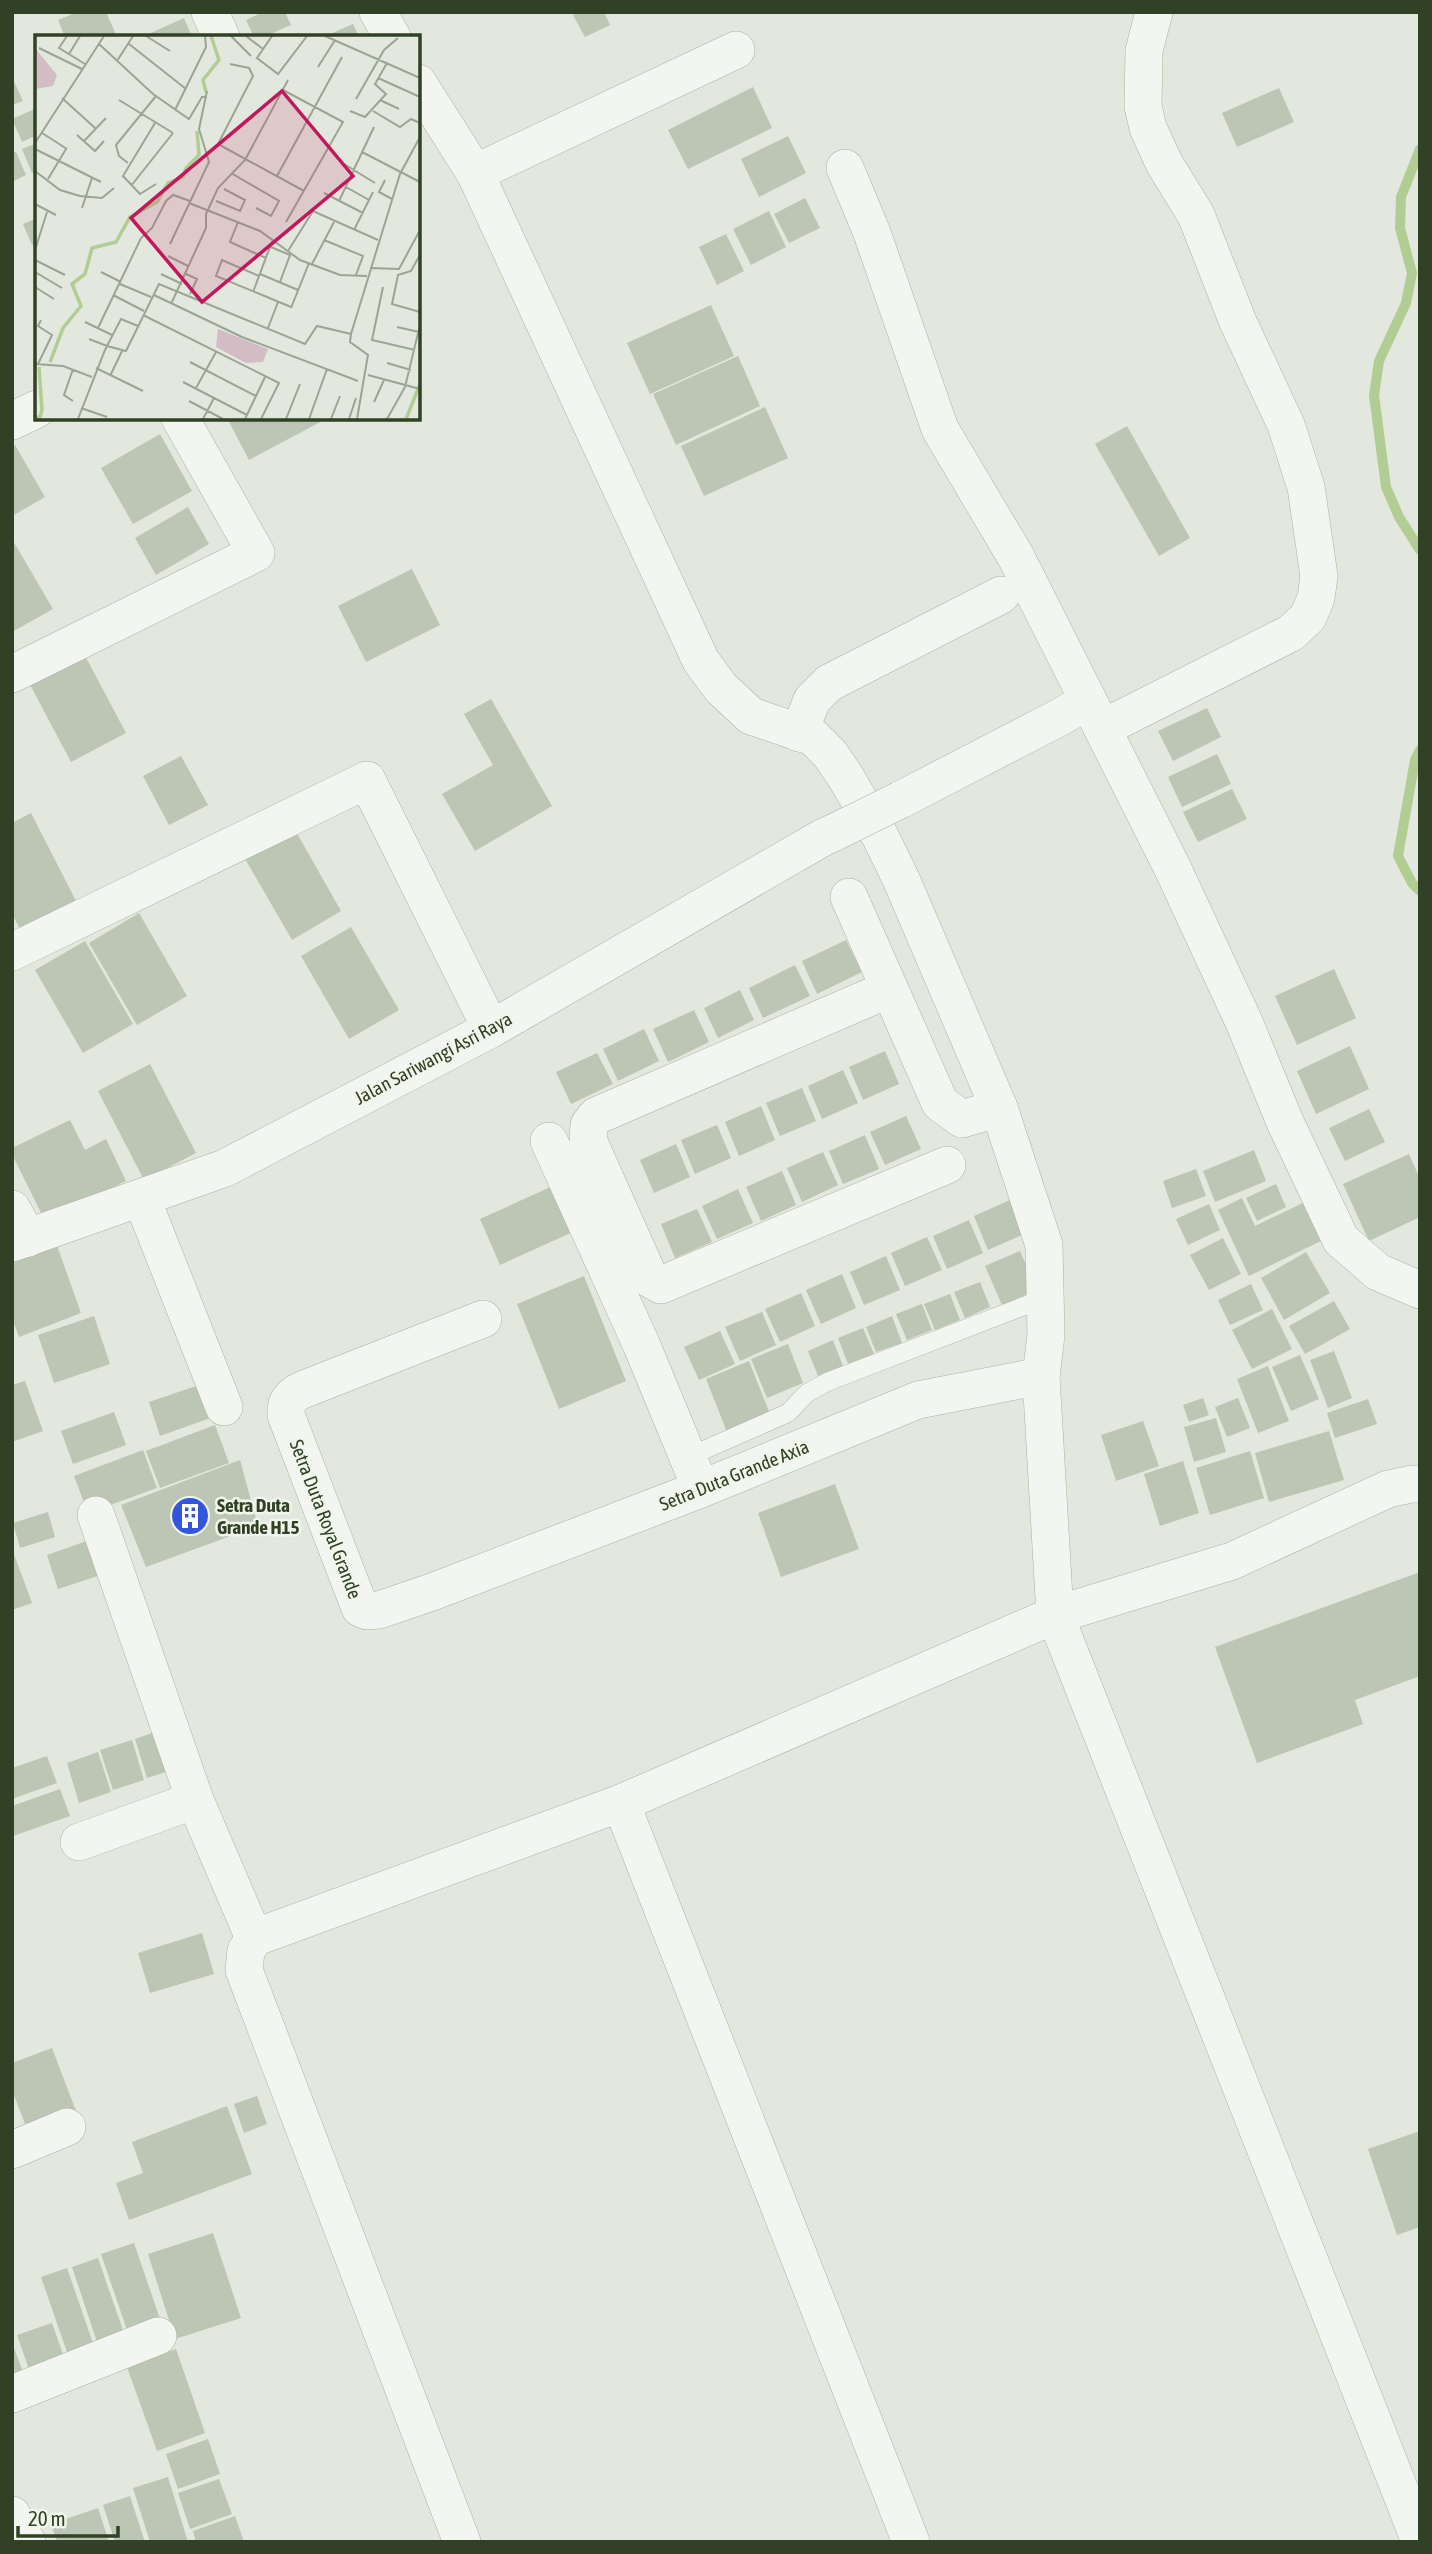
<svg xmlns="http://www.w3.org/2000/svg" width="1432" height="2554" font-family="'Asap Condensed',sans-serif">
	<rect width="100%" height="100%" fill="#e2e8dd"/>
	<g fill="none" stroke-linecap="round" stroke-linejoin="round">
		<!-- stream -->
		<g stroke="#b2cd94" stroke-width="10">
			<polyline points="1420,149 1401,197 1400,228 1412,273 1406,303 1379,361 1374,395 1386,487 1399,517 1420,550"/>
			<polyline points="1420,750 1415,760 1398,856 1412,883 1420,891"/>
		</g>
	</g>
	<!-- building -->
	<g fill="#bbc6b4">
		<polygon points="77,12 106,12 117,37 65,37 58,20"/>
		<polygon points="263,12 285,12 291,25 264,37 254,37 246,20"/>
		<polygon points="578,12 604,12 610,25 585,37 573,15"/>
		<polygon points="184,18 192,37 142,37"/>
		<polygon points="353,24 359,37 323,37"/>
		<polygon points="12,77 23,101 12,105"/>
		<polygon points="753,87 772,128 688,169 668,130"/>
		<polygon points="1279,88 1294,122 1237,147 1222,113"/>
		<polygon points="37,108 37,135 22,142 12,119"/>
		<polygon points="788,136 806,173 759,197 741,159"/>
		<polygon points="37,143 37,171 32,173 22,149"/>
		<polygon points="16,152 26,175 12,182 12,153"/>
		<polygon points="805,198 820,228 789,243 774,214"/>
		<polygon points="769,211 786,247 751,265 733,229"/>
		<polygon points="37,218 37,243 32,245 23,224"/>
		<polygon points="726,234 744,271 717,285 699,247"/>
		<polygon points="711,305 734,356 650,394 627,343"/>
		<polygon points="738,356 760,406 676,445 653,394"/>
		<polygon points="765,407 788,458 704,496 681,446"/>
		<polygon points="227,418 328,418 249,460"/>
		<polygon points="1127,426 1190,538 1159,556 1095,444"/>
		<polygon points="160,434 192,491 133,524 101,468"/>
		<polygon points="15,445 45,497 12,516 12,447"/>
		<polygon points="188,507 209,544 156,575 135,538"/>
		<polygon points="12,539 53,609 12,632"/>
		<polygon points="412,569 440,625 366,662 338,606"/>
		<polygon points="82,650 126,733 71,762 27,679"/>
		<polygon points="491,699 552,806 475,851 442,794 493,765 464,714"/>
		<polygon points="1207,708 1221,737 1173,761 1158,731"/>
		<polygon points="1217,754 1231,784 1182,807 1168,777"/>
		<polygon points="181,756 208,805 169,825 143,776"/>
		<polygon points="1232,789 1247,819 1198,842 1183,812"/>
		<polygon points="31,813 76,901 20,929 12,914 12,823"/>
		<polygon points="294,828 341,911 292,940 244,857"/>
		<polygon points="139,913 187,996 137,1025 89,943"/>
		<polygon points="351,927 399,1010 349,1039 301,956"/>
		<polygon points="846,940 862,972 817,994 802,961"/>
		<polygon points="85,941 133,1024 83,1053 35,970"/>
		<polygon points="795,965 810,996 763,1018 749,988"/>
		<polygon points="1334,969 1356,1018 1297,1045 1275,996"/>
		<polygon points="740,990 754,1020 718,1038 704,1008"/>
		<polygon points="694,1010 709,1042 668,1062 653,1029"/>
		<polygon points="644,1029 659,1061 618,1081 603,1049"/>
		<polygon points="1350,1046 1369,1089 1316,1114 1297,1071"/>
		<polygon points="885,1051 899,1084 863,1100 849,1067"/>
		<polygon points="597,1053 613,1084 571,1104 556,1072"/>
		<polygon points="150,1064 196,1153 144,1180 98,1091"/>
		<polygon points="843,1070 858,1103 822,1119 808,1086"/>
		<polygon points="802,1088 816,1121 780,1136 766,1103"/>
		<polygon points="761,1106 775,1140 739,1156 725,1122"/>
		<polygon points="1369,1109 1385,1142 1345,1161 1329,1128"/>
		<polygon points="906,1116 921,1149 885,1165 870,1132"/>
		<polygon points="70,1120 85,1150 106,1139 126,1181 45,1221 12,1154 12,1148"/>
		<polygon points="717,1125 731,1158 695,1174 681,1140"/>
		<polygon points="865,1135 879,1169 843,1184 829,1151"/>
		<polygon points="676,1144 690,1177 654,1193 640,1160"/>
		<polygon points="1254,1150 1266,1181 1215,1202 1203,1171"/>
		<polygon points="823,1152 838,1185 802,1202 787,1168"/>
		<polygon points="1409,1154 1420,1179 1420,1217 1369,1241 1343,1184"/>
		<polygon points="1196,1169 1206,1196 1172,1208 1163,1181"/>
		<polygon points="782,1171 796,1205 761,1221 746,1187"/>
		<polygon points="1276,1184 1286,1207 1257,1221 1246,1198"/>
		<polygon points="555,1185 575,1231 500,1265 480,1219"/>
		<polygon points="738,1189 753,1223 717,1239 702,1206"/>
		<polygon points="1242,1198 1255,1226 1307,1201 1325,1239 1249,1276 1218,1210"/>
		<polygon points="1010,1200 1024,1234 988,1250 974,1216"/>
		<polygon points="1209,1204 1220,1230 1188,1245 1176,1219"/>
		<polygon points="697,1209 712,1242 675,1258 661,1224"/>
		<polygon points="969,1220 983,1253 947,1269 933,1236"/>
		<polygon points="54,1237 81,1313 19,1337 12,1318 12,1253"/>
		<polygon points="927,1237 942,1270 905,1286 891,1253"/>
		<polygon points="1223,1238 1241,1274 1209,1290 1190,1255"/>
		<polygon points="1020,1251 1037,1290 1002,1305 985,1266"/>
		<polygon points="1306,1252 1330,1293 1284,1320 1261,1278"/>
		<polygon points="886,1256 900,1290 864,1305 850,1272"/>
		<polygon points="842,1274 856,1308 821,1324 806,1290"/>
		<polygon points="584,1276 626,1381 559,1409 517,1304"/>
		<polygon points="980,1282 990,1307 965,1318 954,1292"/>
		<polygon points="1251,1284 1263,1310 1230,1325 1218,1300"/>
		<polygon points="801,1293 815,1326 780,1342 765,1309"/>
		<polygon points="950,1294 960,1320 935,1330 924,1304"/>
		<polygon points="1334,1301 1350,1329 1305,1354 1289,1326"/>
		<polygon points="922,1304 932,1330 907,1340 896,1314"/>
		<polygon points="1272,1309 1292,1349 1252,1369 1232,1330"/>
		<polygon points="762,1312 776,1345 740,1361 725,1327"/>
		<polygon points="94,1316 110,1364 54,1383 38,1335"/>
		<polygon points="892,1316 902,1343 876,1352 866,1327"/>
		<polygon points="863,1328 874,1354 848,1364 838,1338"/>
		<polygon points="720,1331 735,1364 699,1380 684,1347"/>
		<polygon points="833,1340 843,1366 818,1376 808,1351"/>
		<polygon points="788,1344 803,1383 767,1398 751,1359"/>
		<polygon points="1334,1351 1352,1398 1328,1408 1310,1360"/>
		<polygon points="1300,1355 1319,1399 1291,1411 1272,1367"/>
		<polygon points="749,1361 770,1414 727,1432 706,1379"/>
		<polygon points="1268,1366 1289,1421 1258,1433 1237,1379"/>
		<polygon points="25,1381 43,1431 12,1442 12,1385"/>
		<polygon points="202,1384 213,1417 160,1436 149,1402"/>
		<polygon points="1203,1398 1209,1415 1189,1422 1183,1405"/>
		<polygon points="1238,1398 1250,1428 1227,1437 1215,1407"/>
		<polygon points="1368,1399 1377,1424 1335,1438 1327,1413"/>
		<polygon points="114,1412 126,1445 73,1464 61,1431"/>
		<polygon points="1216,1418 1226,1452 1194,1462 1184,1427"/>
		<polygon points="1143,1421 1159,1466 1116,1481 1101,1435"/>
		<polygon points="215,1425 229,1463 160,1488 146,1451"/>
		<polygon points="1329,1431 1344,1480 1269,1502 1255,1453"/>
		<polygon points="143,1450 157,1488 88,1513 74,1476"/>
		<polygon points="1250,1451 1264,1498 1210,1515 1196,1468"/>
		<polygon points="240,1460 258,1526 146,1567 121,1505"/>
		<polygon points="1183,1461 1199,1513 1160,1526 1144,1474"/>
		<polygon points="835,1484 859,1549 781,1577 758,1513"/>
		<polygon points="48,1512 55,1537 20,1548 13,1523"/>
		<polygon points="95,1538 107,1573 58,1589 47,1555"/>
		<polygon points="12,1549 32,1603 12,1610"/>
		<polygon points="1420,1572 1420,1676 1355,1700 1363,1724 1257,1763 1215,1647"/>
		<polygon points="166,1728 179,1768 147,1778 135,1739"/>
		<polygon points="132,1740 144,1780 113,1790 100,1750"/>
		<polygon points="98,1752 111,1792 79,1803 67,1763"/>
		<polygon points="47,1756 57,1783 12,1799 12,1768"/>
		<polygon points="60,1789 70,1816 13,1836 12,1806"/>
		<polygon points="202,1933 214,1974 150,1993 138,1953"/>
		<polygon points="52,2048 76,2111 27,2129 12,2090 12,2063"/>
		<polygon points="257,2096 267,2124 244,2133 234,2104"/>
		<polygon points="227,2106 252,2174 129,2220 116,2183 143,2173 132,2142"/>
		<polygon points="1420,2131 1420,2227 1397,2235 1368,2149"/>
		<polygon points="213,2233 241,2318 175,2339 148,2254"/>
		<polygon points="134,2243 160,2319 127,2330 101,2254"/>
		<polygon points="98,2258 126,2339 99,2348 72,2267"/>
		<polygon points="67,2268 95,2349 69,2358 41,2277"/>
		<polygon points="52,2323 67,2366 32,2378 17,2335"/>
		<polygon points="12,2342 26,2381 12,2386"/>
		<polygon points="176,2349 205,2433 157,2451 127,2367"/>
		<polygon points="208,2439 220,2474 178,2489 166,2454"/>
		<polygon points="168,2477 188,2542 150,2542 133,2488"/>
		<polygon points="219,2479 232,2514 190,2529 178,2493"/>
		<polygon points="130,2496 145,2542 115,2542 103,2505"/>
		<polygon points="98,2508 109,2542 57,2542 51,2524"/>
		<polygon points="235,2516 244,2542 196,2542 193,2531"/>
	</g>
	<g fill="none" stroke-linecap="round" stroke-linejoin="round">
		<defs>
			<polyline id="service" points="688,1457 788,1413 807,1393 827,1382 1045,1298"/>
			<g id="minor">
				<polyline points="210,12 221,37"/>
				<polyline points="378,12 392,37"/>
				<polyline points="418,83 475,173 701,661 721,688 751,716 813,737 830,754 845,776 880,836 901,879 999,1108 1044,1245 1046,1335 1041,1376 1055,1615 1420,2541"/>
				<polyline points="845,168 872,233 940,429 1016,557 1172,867 1244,1022 1285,1122 1341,1240 1378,1272 1420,1290"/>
				<polyline points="475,173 736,50"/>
				<polyline points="12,421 37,409"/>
				<polyline points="12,674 256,553 180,418"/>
				<polyline points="1103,728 1291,633 1308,617 1316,598 1319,576 1306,487 1286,425 1238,322 1196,215 1164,163 1148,128 1143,106 1144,51 1154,12"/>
				<polyline points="799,733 812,700 829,683 1001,595"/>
				<polyline points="900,800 1064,715 1088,700"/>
				<polyline points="849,897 940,1103 962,1119 999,1108"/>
				<polyline points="12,952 367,780 491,1029"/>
				<polyline points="889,989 596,1116 589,1125 588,1140 650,1279 661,1285 947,1165"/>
				<polyline points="549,1141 642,1346 701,1489"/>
				<polyline points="142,1199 224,1407"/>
				<polyline points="12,1209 28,1238"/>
				<polyline points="12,1243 225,1168 491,1029 822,838 835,832"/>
				<path d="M483 1319 302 1390C291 1395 285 1402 286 1415L360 1608 367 1611 379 1610 432 1592 701 1489 918 1400 1041 1376"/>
				<polyline points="96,1515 195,1800 254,1938"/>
				<polyline points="621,1803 911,2542"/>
				<polyline points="79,1842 195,1800"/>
				<polyline points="12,2150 67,2127"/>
				<polyline points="12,2394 158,2336"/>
				<polyline points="12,2515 27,2542"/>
				<polyline points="462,2542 244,1970 246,1951 254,1938 621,1803 1055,1615 1232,1561 1388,1489 1412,1484 1420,1484"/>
			</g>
		</defs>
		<!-- service casing -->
		<use href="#service" stroke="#a9b3a2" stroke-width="19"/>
		<!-- minor casing -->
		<use href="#minor" stroke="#a9b3a2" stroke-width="38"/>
		<!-- service -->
		<use href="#service" stroke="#f3f6f0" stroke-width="18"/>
		<!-- minor -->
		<use href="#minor" stroke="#f3f6f0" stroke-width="37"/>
		<defs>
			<polyline id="minor-bridge" points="835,832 900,800"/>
		</defs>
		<!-- minor-bridge casing -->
		<use href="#minor-bridge" stroke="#a9b3a2" stroke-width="38" stroke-linecap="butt"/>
		<!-- minor-bridge -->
		<use href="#minor-bridge" stroke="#f3f6f0" stroke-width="37"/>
	</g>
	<!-- icons -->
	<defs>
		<symbol id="building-disc" viewBox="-11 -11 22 22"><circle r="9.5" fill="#3356dc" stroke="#f1f6ec"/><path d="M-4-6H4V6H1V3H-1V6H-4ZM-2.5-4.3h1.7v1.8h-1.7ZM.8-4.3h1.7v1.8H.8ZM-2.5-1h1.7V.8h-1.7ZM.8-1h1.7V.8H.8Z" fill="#fff"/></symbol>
	</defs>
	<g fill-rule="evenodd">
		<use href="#building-disc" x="168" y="1494" width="44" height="44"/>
	</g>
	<g text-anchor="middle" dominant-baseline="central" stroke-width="5" stroke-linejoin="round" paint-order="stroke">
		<!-- street labels -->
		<g font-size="19" fill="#304125" stroke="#f1f6ec">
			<text transform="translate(433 1058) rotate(-28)">Jalan Sariwangi Asri Raya</text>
			<text transform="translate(734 1475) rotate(-22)">Setra Duta Grande Axia</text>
			<text transform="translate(326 1519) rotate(69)">Setra Duta Royal Grande</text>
		</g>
		<!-- poi labels -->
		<g font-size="19" font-weight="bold" fill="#304125" stroke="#f1f6ec" text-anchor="start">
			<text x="217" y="1505">Setra Duta<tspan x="217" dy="22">Grande H15</tspan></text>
		</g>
	</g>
	<!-- overview -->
	<g transform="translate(35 35)">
		<rect width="385" height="385" fill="#e2e8dd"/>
		<path d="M0 13 22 40 18 51 0 54ZM183 294 233 314 228 327 211 328 181 312Z" fill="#d3bdc4"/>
		<path fill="none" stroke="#b2cd94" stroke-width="3.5" d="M171 57 168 45 184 25 176 1M15 327 28 293 46 271 37 249 50 239 57 213 81 207 95 182 122 167 133 148 148 142 151 133 164 120 162 96M0 382H5L7 375 4 332M371 384 385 349"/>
		<path fill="none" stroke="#9ba593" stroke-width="2" d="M32 1 24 13 50 29M111 1 135 16M196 1 216 21M211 1 228 14M237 1 222 23 243 39 272 1M290 1 385 43M64 9 118 59 154 84 167 62H172M94 9 151 54M4 13 47 34M34 19 45 1M82 26 98 1M195 29 214 33 218 41 183 109 269 156M283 32 300 5M343 43 385 62M248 55 308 87 251 187M27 63 60 93M321 64 349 15 363 3M84 65 138 98M345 65 364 74M140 75 171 12 170 1M315 76 330 82 351 59 340 49 352 28M338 76 365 92 376 84 385 88M120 88 88 141 105 159 121 149M7 98 32 114M42 100 60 116 69 106M49 106 71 83M0 108 69 1M0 114 66 147M327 117 385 147M93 128 84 121 81 110 121 61M309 129 340 148M0 136 25 155 45 161 67 163 79 153M196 138 244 166 236 181 221 173M242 141 307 22M13 144 31 114M350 145 344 157 357 164M96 151 138 98M311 152 334 165M289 158 328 178M181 166 205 176 210 165 189 154M304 166 339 92M154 168 225 196 265 225 305 240 332 241M0 169 21 180M47 173 57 143M203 187 195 207 231 223M319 195 338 157M289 205 328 221 321 240M135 209 174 127 164 94 172 56M236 212 255 220 245 247M0 215 12 177M253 216 278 176 343 205M385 220 376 236 363 240 357 269 385 277M133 221 153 231M0 225 30 240M277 229 299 187M335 233 364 234 385 195M0 237 27 253M66 237 86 247M126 239 147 249M151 239 162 244 155 259M225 239 263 255M224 241 187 225 181 241 256 272M85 249 116 262M0 252 19 264M348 252 337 305 380 315M218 257 238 204M78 260 109 276M119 260 207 302 323 346M136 269 171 193V179L183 153 210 125 253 45M256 273 274 228M108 280 244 348 226 384M50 287 77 300M362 292 384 297M63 293 106 203 117 193 131 166 138 160 155 166M233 293 243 267M54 304 72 311 86 284 103 291M155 327 221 361M352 328 376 335M0 329 28 331 57 342M3 329 17 300 3 291 6 285M61 333 108 356M333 340 385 354M75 341 87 316M148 347 212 380M161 353 181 317M38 366 29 360 38 334M154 366 188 384M339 367 349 345M46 373 72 382M43 384 70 315 72 311 91 316 124 249 270 309 282 291 316 299M168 384 179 363M210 384 230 342M251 384 265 349M274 384 292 334M296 384 305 361M314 384 321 363M322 384 333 320 315 307 316 299 365 139 385 102M352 384 370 352 385 290"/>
		<path fill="#c2185b" fill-opacity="0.15" stroke="#c2185b" stroke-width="3.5" d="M247 56 318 141 167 267 96 183Z"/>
		<rect width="385" height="385" fill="none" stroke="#304125" stroke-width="3.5"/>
	</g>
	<!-- border -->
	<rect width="1432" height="2554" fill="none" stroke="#304125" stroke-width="28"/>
	<!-- scale -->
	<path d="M18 2526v10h100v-10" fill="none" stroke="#304125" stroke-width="3.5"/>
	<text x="28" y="2526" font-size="21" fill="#304125" stroke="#f1f6ec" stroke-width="5" paint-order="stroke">20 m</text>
</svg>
